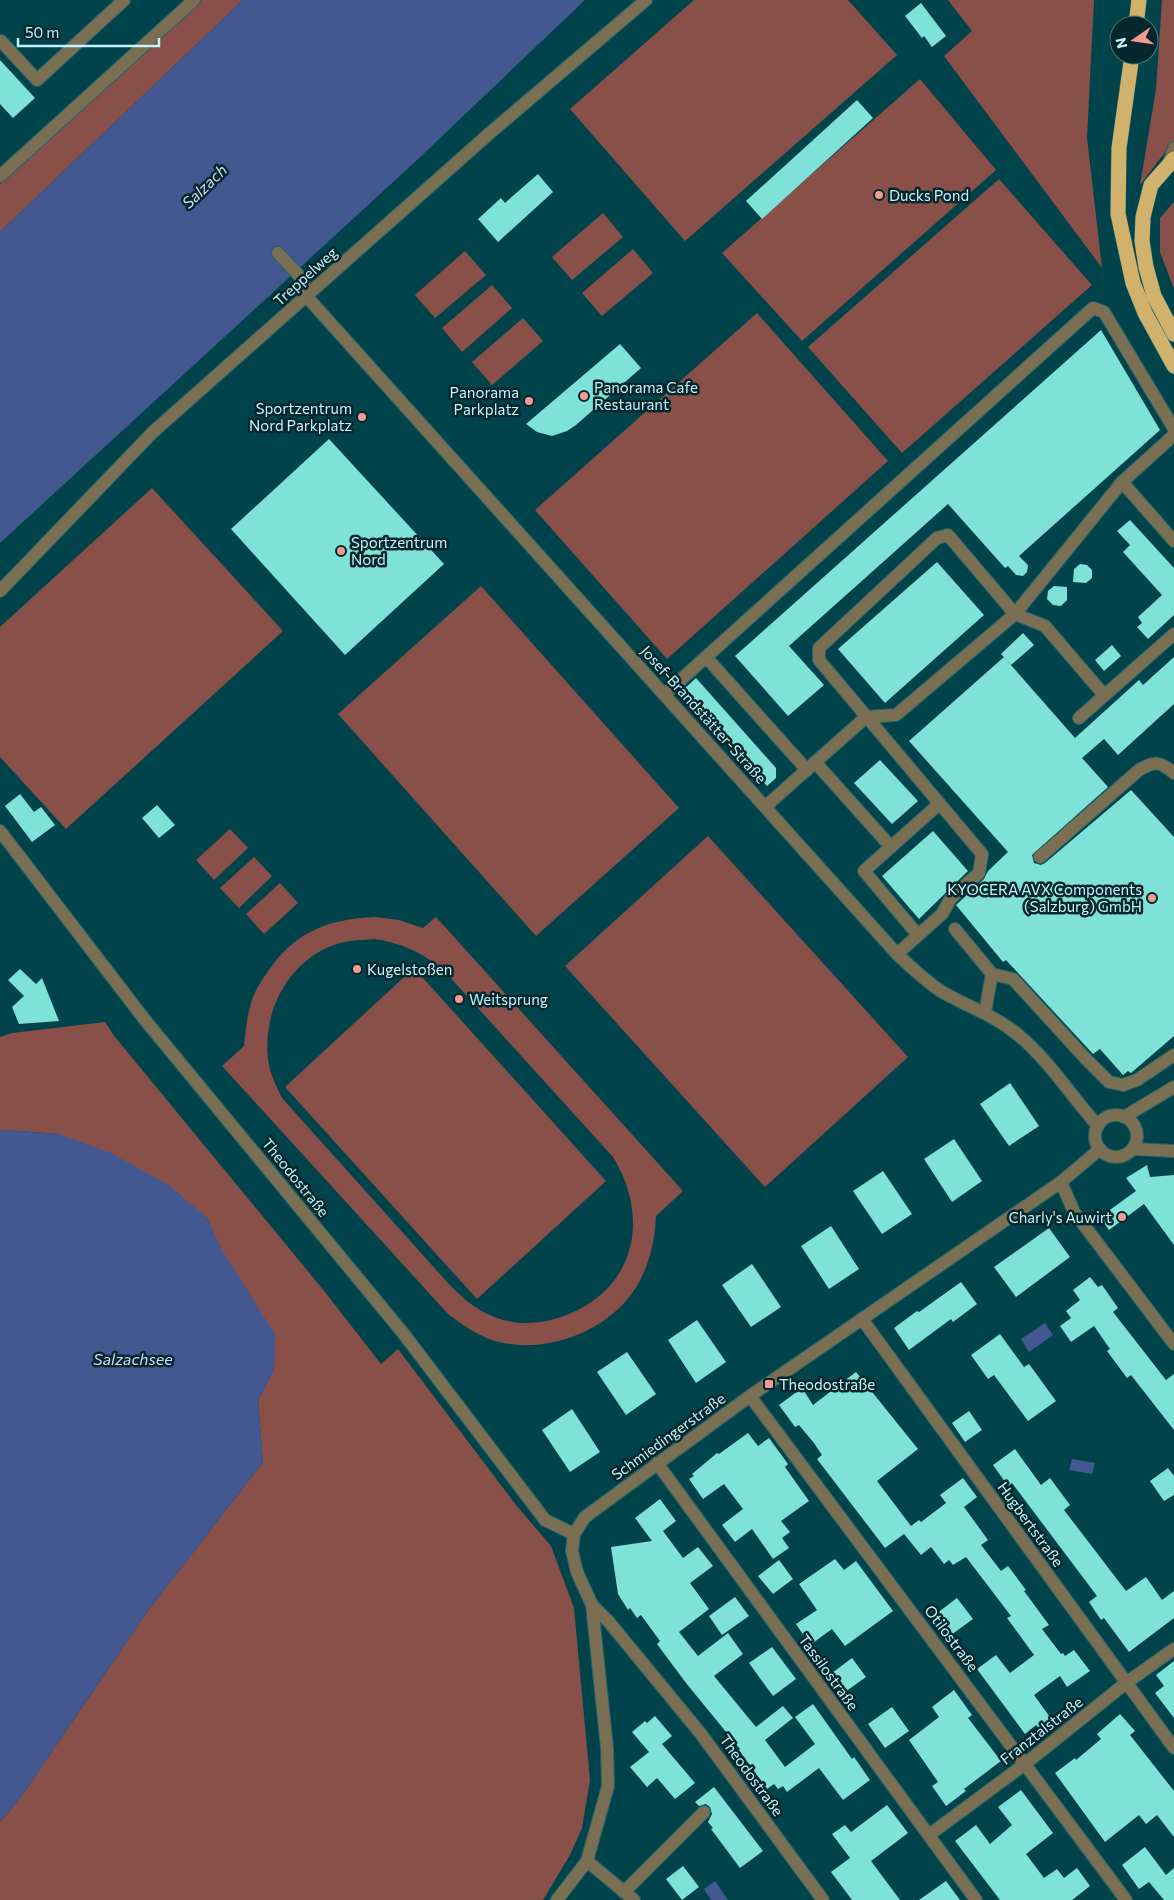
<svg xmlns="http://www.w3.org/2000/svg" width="1174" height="1900" font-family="Commissioner,sans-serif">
	<rect width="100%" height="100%" fill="#00434b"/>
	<!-- green -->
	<g fill="#885049" fill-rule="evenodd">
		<polygon points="200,0 243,0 0,232 0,184"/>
		<polygon points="694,0 848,0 897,55 685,241 570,109"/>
		<polygon points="948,0 1094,0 1087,138 1102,268 944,56 972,31"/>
		<polygon points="1162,0 1174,0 1174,144 1166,151 1140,185 1156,89"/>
		<polygon points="920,79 996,170 802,341 722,253"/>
		<polygon points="999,179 1092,285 902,453 808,347"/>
		<polygon points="1174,202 1174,289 1160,252 1160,218"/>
		<polygon points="603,213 623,237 572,280 552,257"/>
		<polygon points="633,249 653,273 602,316 582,293"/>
		<polygon points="465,251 486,275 435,318 415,295"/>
		<polygon points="492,285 512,308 462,352 442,328"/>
		<polygon points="757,313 888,461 667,659 535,510"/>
		<polygon points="523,318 543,341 492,385 472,362"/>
		<polygon points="152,488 283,631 66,829 0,757 0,627"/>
		<polygon points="481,586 679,808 536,936 338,714"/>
		<polygon points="230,829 248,848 214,880 196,860"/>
		<polygon points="708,836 908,1057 765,1187 565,966"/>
		<polygon points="254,857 272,876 239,908 220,888"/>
		<polygon points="280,883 298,903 264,934 246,914"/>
		<path d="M375 917 399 920 423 928 436 917 683 1191 656 1216C655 1242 649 1267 635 1289 606 1334 539 1357 489 1339 474 1333 462 1324 449 1315L222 1066 244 1046C246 1029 247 1013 253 997 257 987 263 978 269 970 296 931 329 919 375 917ZM375 939C405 944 426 954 448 975L613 1157C651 1219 635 1290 564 1316 542 1324 519 1326 497 1318 477 1311 462 1298 448 1283L282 1098C277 1087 271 1076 269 1065 260 1014 288 958 340 943 352 940 363 940 375 939Z"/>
		<polygon points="414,968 606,1181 477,1299 285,1087"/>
		<polygon points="105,1022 115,1037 325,1292 381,1364 398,1349 516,1505 551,1546 574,1608 590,1780 582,1828 570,1855 543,1900 0,1900 0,1822 21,1797 147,1612 263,1462 258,1401 274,1368 207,1218 58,1134 6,1130 0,1132 0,1037 12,1033"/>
	</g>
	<!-- water -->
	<g fill="#435890">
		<polygon points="243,0 585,0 416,161 0,543 0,232"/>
		<polygon points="6,1130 58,1134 111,1153 169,1185 207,1218 222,1250 275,1334 274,1368 258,1401 263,1462 147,1612 21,1797 0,1822 0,1132"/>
		<polygon points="1045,1323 1053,1335 1029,1352 1021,1339"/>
		<polygon points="1072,1459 1095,1463 1092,1474 1069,1470"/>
		<polygon points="715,1881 728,1900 711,1900 704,1889"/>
	</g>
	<!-- building -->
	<g fill="#7ee2d8">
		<polygon points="921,3 946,36 932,47 924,36 922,38 905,16"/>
		<polygon points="0,60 35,98 13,118 0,104"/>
		<polygon points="857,100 873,118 762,219 746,201"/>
		<polygon points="538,174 553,192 498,242 478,219 501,198 505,203"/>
		<polygon points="1101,330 1160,430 1019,556 1028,565 1027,572 1023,576 1016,575 1008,566 1005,568 948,504 789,646 824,685 788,716 735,656"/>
		<polygon points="620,344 641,368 576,425 567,431 552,436 537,432 526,424"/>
		<polygon points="329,439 444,564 345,655 231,529"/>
		<polygon points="1130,520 1174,568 1174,615 1148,639 1137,627 1142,623 1138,617 1162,595 1123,552 1130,545 1117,531"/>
		<polygon points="937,562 984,615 885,703 838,649"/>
		<polygon points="1080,564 1087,565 1092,570 1092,578 1086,583 1073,582 1074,569"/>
		<polygon points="1054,586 1067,587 1067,600 1061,606 1053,605 1047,599 1048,591"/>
		<polygon points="1023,633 1034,645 1011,665 1001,654"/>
		<polygon points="1112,645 1121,656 1104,671 1095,660"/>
		<polygon points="1004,657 1075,738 1139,680 1143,685 1174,657 1174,704 1118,755 1104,739 1082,758 1108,787 1032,855 1034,863 1041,865 1045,863 1131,790 1174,837 1174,1036 1131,1073 1128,1071 1123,1075 1100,1049 1093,1054 1019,974 1006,960 1003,962 956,905 984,879 988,871 1008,852 909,741"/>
		<polygon points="696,678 776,768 776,778 767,786 682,691"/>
		<polygon points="880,760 918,801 892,824 854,783"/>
		<polygon points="20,794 34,812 41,807 55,825 32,842 5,806"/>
		<polygon points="157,805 175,825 159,838 142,818"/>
		<polygon points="933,831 968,871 919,919 882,876"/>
		<polygon points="20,969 36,984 42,978 59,1021 19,1024 12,1007 24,996 8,980"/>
		<polygon points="1010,1083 1039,1126 1009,1146 980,1104"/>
		<polygon points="954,1139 982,1181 952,1202 924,1159"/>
		<polygon points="1147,1165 1150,1177 1174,1175 1174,1245 1144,1204 1109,1230 1100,1217 1136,1191 1126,1178"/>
		<polygon points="883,1171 912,1214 882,1234 853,1191"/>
		<polygon points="831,1226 859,1269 829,1289 801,1246"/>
		<polygon points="1049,1228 1070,1257 1016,1297 994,1267"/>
		<polygon points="752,1264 781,1307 751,1327 722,1285"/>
		<polygon points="1090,1277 1098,1287 1102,1285 1118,1308 1113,1312 1166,1380 1174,1374 1174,1430 1131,1375 1127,1378 1107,1351 1110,1349 1094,1326 1071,1342 1060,1326 1071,1318 1066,1311 1080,1300 1073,1290"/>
		<polygon points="961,1282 977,1304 953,1322 951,1319 909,1350 894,1328 917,1311 919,1312"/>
		<polygon points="697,1320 726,1362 696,1383 668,1340"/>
		<polygon points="1000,1334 1024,1367 1029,1364 1056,1401 1028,1421 994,1375 988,1379 971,1355"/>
		<polygon points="627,1352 656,1394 626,1415 597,1372"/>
		<polygon points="856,1372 918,1449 877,1481 911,1526 919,1520 921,1522 946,1503 940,1495 963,1478 977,1497 964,1507 988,1540 981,1545 1001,1571 1008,1566 1026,1590 1024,1591 1049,1625 1042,1629 1061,1654 1063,1653 1065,1656 1074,1650 1090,1671 1067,1687 1060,1676 1034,1695 1052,1720 1040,1729 1036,1725 1025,1734 977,1669 996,1655 1010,1673 1034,1655 1007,1618 1011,1616 966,1557 953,1565 949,1560 944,1564 931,1547 921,1555 904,1534 885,1548 817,1459 822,1455 814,1443 799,1425 795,1427 779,1405 802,1388 813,1405"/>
		<polygon points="572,1409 600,1452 570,1472 542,1430"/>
		<polygon points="969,1411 982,1430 965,1442 952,1423"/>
		<polygon points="748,1433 758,1446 769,1438 788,1464 785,1467 809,1501 781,1521 790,1532 782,1538 789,1548 773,1559 752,1529 735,1542 722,1525 743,1509 724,1484 703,1499 689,1479 694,1476 692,1474 717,1453 719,1454"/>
		<polygon points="1015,1449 1041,1485 1050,1478 1070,1505 1064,1510 1126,1591 1146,1577 1162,1600 1174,1591 1174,1618 1129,1652 1104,1618 1101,1620 1089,1602 1097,1596 1012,1483 1008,1486 993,1465"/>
		<polygon points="1168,1468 1174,1476 1174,1495 1164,1501 1150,1481"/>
		<polygon points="660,1499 676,1521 663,1531 683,1558 698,1547 713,1566 690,1583 709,1609 679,1632 698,1656 728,1633 743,1654 714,1676 756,1727 783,1706 793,1718 765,1740 785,1767 815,1744 795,1717 813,1704 852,1759 854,1757 870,1780 843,1800 819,1768 787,1792 783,1786 778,1789 774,1784 767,1789 739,1750 740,1749 686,1683 657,1644 660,1641 641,1615 637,1618 630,1608 628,1610 618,1594 611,1547 652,1541 635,1518"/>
		<polygon points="835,1559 844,1570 856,1561 893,1611 845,1646 832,1629 810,1645 796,1624 817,1610 799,1584"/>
		<polygon points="779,1560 793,1579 773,1594 758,1576"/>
		<polygon points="735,1597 749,1616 722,1635 709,1616"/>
		<polygon points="957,1598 973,1619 951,1635 936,1614"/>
		<polygon points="772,1647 796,1679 773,1696 749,1663"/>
		<polygon points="852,1658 866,1677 845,1692 832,1673"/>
		<polygon points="1174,1661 1174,1718 1155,1693 1164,1686 1156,1675"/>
		<polygon points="954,1690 972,1715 968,1718 1001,1761 964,1789 966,1791 946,1806 932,1786 938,1782 909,1740 939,1717 932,1707"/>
		<polygon points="892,1707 909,1731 885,1748 868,1724"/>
		<polygon points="1120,1714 1135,1731 1130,1735 1174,1791 1174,1837 1157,1815 1146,1824 1139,1815 1105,1842 1055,1773 1075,1758 1076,1760 1101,1739 1097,1734"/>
		<polygon points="655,1716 672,1736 662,1744 695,1783 675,1799 657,1778 647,1787 630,1767 649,1752 632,1732 645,1721 647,1723"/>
		<polygon points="714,1787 763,1851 740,1868 711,1829 713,1828 708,1822 712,1814 710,1807 706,1804 699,1806 695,1802"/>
		<polygon points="1021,1790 1053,1833 1026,1854 1044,1878 1057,1869 1064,1878 1077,1868 1090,1886 1072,1900 1000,1900 955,1841 976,1825 990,1844 1012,1825 998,1807"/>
		<polygon points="887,1805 908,1833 871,1861 900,1900 852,1900 831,1872 850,1858 832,1834 845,1825 851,1832"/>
		<polygon points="1145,1847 1166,1875 1174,1868 1174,1900 1164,1900 1149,1882 1139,1889 1122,1865"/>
		<polygon points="683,1866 699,1887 682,1900 666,1879"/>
		<polygon points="946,1881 960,1900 919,1900"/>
	</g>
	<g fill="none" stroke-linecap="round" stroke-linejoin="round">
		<defs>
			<g id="minor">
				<polyline points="1,41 37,80 124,0"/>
				<polyline points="1169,163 1174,148"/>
				<polyline points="0,176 194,0"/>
				<path d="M278 253 303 280 307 297C502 517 701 734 897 954 912 968 926 982 944 993 969 1007 995 1016 1017 1034 1049 1060 1071 1096 1098 1126"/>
				<polyline points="1122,482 1174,541"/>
				<polyline points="0,591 153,432 491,132 646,0"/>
				<polyline points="706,657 807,770"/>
				<polyline points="665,694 1093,308 1104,312 1174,429"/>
				<polyline points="1079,718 1174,634"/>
				<polyline points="815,762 891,847"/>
				<polyline points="766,806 866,717 896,715 1015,614 1122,482 1174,435"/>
				<polyline points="0,831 145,1020 403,1333 545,1520 574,1534"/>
				<path d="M1040 857 1139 770C1155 761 1159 761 1174 773"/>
				<polyline points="955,929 992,974 1013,979 1086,1059 1109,1082 1123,1085 1137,1080 1174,1055"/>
				<polyline points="918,935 864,871 939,804"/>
				<polyline points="897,954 942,914 951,898 979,873 982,854 819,660 819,648 937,538 948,535 1015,614 1045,626 1104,695"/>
				<polyline points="985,1012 992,974"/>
				<circle cx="1116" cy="1136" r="21"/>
				<polyline points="1124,1117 1174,1087"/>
				<polyline points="1133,1149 1174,1151"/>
				<polyline points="1061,1182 1074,1212 1174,1344"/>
				<polyline points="862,1319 1174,1748"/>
				<polyline points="750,1396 1126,1900"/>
				<polyline points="657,1463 976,1900"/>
				<polyline points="592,1605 609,1622 701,1734 823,1900"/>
				<polyline points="929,1835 1025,1764 1126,1683 1174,1649"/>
				<polyline points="587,1861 634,1900"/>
				<polyline points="624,1892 704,1812"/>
				<polyline points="557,1900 587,1861 608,1786 607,1748 592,1605 577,1572 572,1551 574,1534 585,1517 750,1396 1061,1182 1100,1149"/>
			</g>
			<g id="highway">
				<polyline points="1136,25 1139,0"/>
				<polyline points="1132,55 1119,148 1118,214 1133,283 1145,313 1174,366"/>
				<polyline points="1174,159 1151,185 1143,217 1142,241 1146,267 1154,296 1174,334"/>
			</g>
		</defs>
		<!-- minor casing -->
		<use href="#minor" stroke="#23636b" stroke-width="14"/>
		<!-- highway casing -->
		<use href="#highway" stroke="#23636b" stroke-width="16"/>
		<!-- minor -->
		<use href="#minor" stroke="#7a6e53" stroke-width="12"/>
		<!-- highway -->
		<use href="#highway" stroke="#d0b26c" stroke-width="15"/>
	</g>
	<!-- markers -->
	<g fill="#f59c91" stroke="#03272c" stroke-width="2">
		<circle cx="879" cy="195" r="5"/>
		<circle cx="584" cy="396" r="5"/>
		<circle cx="529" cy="401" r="5"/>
		<circle cx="362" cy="417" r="5"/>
		<circle cx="341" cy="551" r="5"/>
		<circle cx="1152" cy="898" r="5"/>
		<circle cx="357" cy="969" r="5"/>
		<circle cx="459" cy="999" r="5"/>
		<circle cx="1122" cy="1217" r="5"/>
		<rect x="764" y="1379" width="10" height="10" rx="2.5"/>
	</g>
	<g text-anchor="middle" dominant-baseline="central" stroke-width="5" stroke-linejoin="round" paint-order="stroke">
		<!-- poi labels -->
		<g font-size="15" fill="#c4f4fc" stroke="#03272c" text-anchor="start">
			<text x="889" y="195">Ducks Pond</text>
			<text x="594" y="387">Panorama Cafe<tspan x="594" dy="17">Restaurant</tspan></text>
			<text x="519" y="392" text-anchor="end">Panorama<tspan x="519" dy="17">Parkplatz</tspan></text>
			<text x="352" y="408" text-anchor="end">Sportzentrum<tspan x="352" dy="17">Nord Parkplatz</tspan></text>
			<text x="351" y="542">Sportzentrum<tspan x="351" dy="17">Nord</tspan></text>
			<text x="1142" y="889" text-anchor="end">KYOCERA AVX Components<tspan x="1142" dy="17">(Salzburg) GmbH</tspan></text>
			<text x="367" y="969">Kugelstoßen</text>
			<text x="469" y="999">Weitsprung</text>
			<text x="1112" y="1217" text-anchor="end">Charly's Auwirt</text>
			<text x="779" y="1384">Theodostraße</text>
		</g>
		<!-- street labels -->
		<g font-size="15" fill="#c4f4fc" stroke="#03272c">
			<text transform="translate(305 276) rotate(-42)">Treppelweg</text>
			<text transform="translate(704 714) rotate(48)">Josef-Brandstätter-Straße</text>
			<text transform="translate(296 1177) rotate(51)">Theodostraße</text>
			<text transform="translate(668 1436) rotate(-36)">Schmiedingerstraße</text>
			<text transform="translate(1031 1524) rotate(54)">Hugbertstraße</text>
			<text transform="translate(952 1638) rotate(53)">Otilostraße</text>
			<text transform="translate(829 1672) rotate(54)">Tassilostraße</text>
			<text transform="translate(1041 1730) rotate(-38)">Franztalstraße</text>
			<text transform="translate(752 1775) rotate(54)">Theodostraße</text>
		</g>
		<!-- water labels -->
		<g font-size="16" font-style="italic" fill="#cddcfe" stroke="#03272c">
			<text transform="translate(204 186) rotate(-44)">Salzach</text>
			<text x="133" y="1358">Salzachsee</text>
		</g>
	</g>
	<!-- north arrow -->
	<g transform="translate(1134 40) rotate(257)"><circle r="24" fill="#03272c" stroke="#50797f"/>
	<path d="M0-4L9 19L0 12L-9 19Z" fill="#f59c91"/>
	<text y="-8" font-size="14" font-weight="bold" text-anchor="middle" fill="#c4f4fc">N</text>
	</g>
	<!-- scale -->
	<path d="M18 38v8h141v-8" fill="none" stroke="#c4f4fc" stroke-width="2.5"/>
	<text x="25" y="38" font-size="15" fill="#c4f4fc" stroke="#03272c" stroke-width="4" paint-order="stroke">50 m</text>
</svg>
